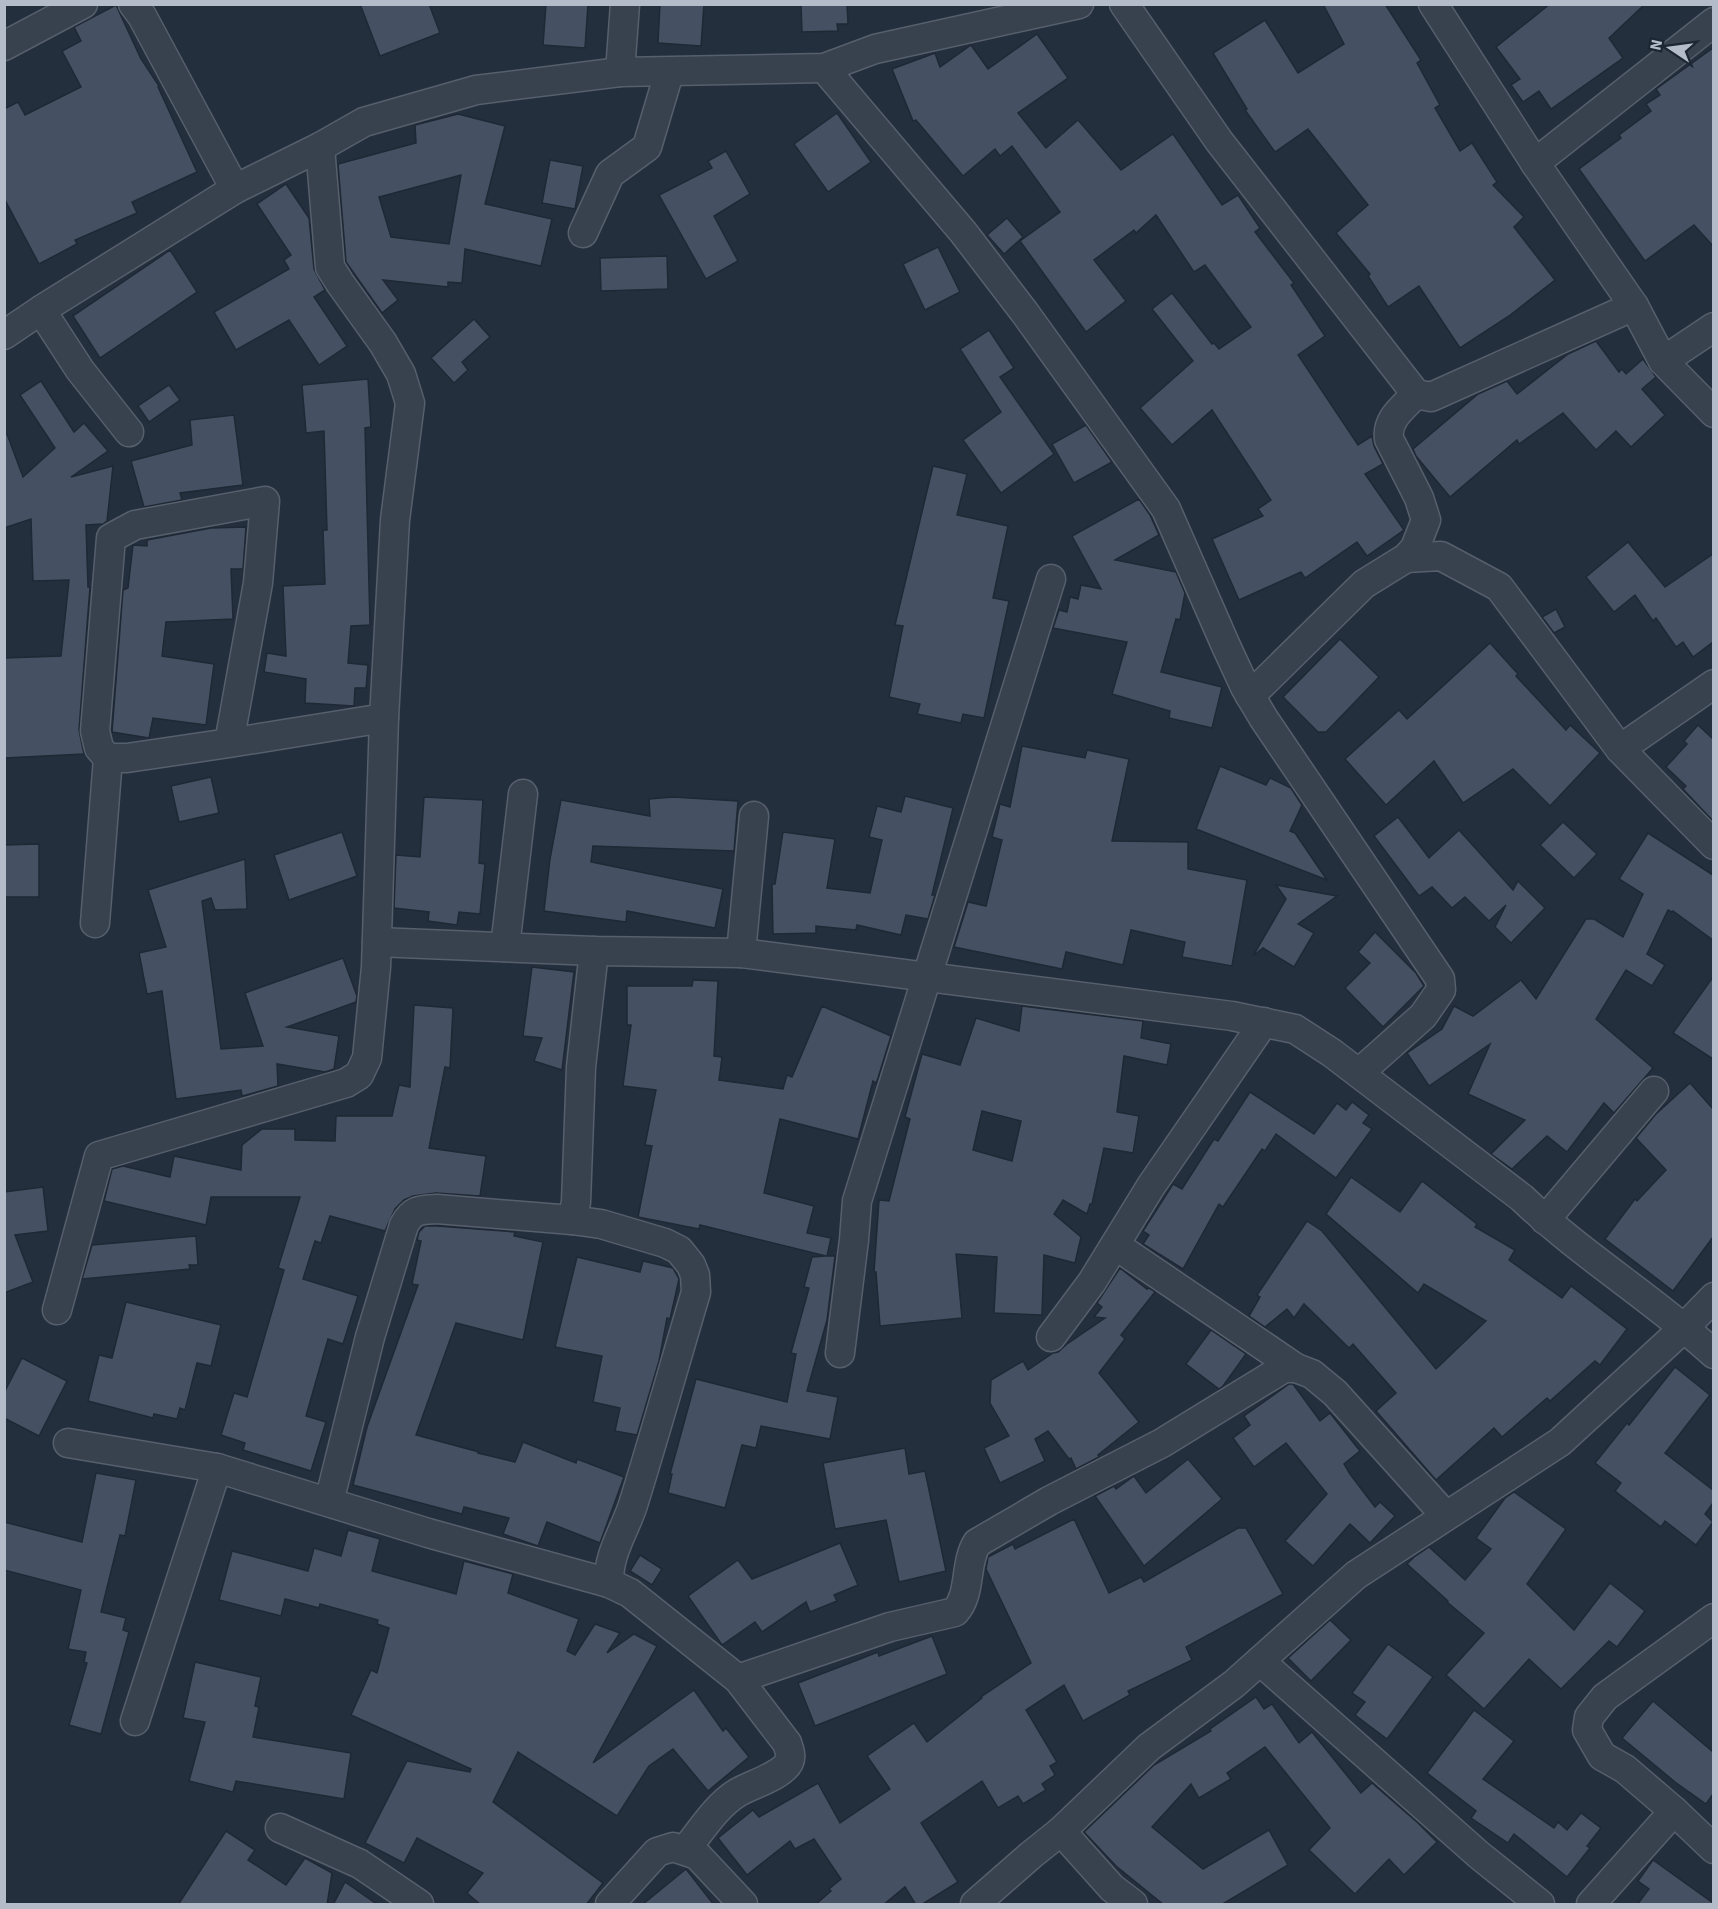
<svg xmlns="http://www.w3.org/2000/svg" width="1718" height="1909" font-family="'Source Sans 3',sans-serif">
	<rect width="100%" height="100%" fill="#242f3e"/>
	<!-- building -->
	<g fill="#455162" stroke="#1f2835" stroke-width="1.5" fill-rule="evenodd">
		<polygon points="360,4 429,4 440,33 380,56"/>
		<polygon points="546,4 588,4 585,48 543,45"/>
		<polygon points="660,4 704,4 701,46 658,43"/>
		<polygon points="801,4 847,4 848,24 837,24 838,31 802,32"/>
		<polygon points="1323,4 1385,4 1421,60 1417,63 1440,105 1435,108 1460,151 1472,143 1497,182 1493,185 1524,217 1514,227 1555,280 1509,316 1460,348 1419,286 1388,307 1368,276 1370,274 1336,233 1368,205 1308,129 1275,152 1245,110 1247,109 1213,53 1265,20 1298,73 1344,44"/>
		<polygon points="1550,4 1645,4 1609,38 1623,58 1551,109 1539,91 1523,102 1511,85 1520,79 1496,47"/>
		<polygon points="116,5 141,59 159,86 158,87 197,172 132,202 137,213 75,240 77,244 39,264 4,198 4,109 18,102 25,115 81,87 62,51 81,41 74,27"/>
		<polygon points="1037,34 1068,78 1018,113 1046,148 1078,120 1121,170 1173,134 1222,205 1238,195 1260,228 1255,232 1294,283 1291,285 1325,336 1298,355 1358,445 1372,436 1374,446 1383,464 1365,474 1404,530 1367,556 1357,542 1305,578 1301,572 1239,600 1212,539 1263,516 1258,509 1271,500 1212,410 1172,445 1140,408 1193,361 1152,309 1172,293 1212,344 1214,343 1219,349 1251,327 1205,265 1194,272 1156,215 1136,233 1134,230 1094,260 1126,301 1086,332 1020,241 1060,212 1012,146 1000,156 995,149 963,176 916,120 913,121 892,69 935,53 940,67 971,45 988,69"/>
		<polygon points="1713,48 1713,246 1694,225 1645,261 1579,169 1621,138 1619,135 1651,111 1646,104 1660,95 1656,89"/>
		<polygon points="837,113 871,162 828,192 794,144"/>
		<path d="M458 114 505 126 485 204 552 219 541 266 465 249 462 283 448 282V287L383 280 398 300 382 313 346 262 338 164 416 143 415 125ZM461 175 449 244 391 237 379 197Z"/>
		<polygon points="726,151 750,194 714,216 738,261 706,279 659,195 712,168 708,161"/>
		<polygon points="550,160 583,166 575,209 542,203"/>
		<polygon points="286,184 309,218 314,269 325,290 314,297 347,346 319,365 289,320 236,350 214,312 289,269 284,260 291,255 257,204"/>
		<polygon points="1007,218 1023,237 1004,254 987,235"/>
		<polygon points="938,247 960,292 925,310 903,264"/>
		<polygon points="170,250 197,292 100,358 73,316"/>
		<polygon points="667,256 668,289 601,291 600,258"/>
		<polygon points="474,319 490,337 462,362 468,370 454,383 431,358"/>
		<polygon points="989,330 1014,368 1000,377 1054,454 1001,493 963,440 1001,412 960,349"/>
		<polygon points="1596,341 1619,372 1622,369 1626,374 1643,359 1656,377 1642,389 1665,415 1631,447 1616,431 1596,450 1563,413 1519,444 1517,440 1450,497 1416,456 1413,449 1478,394 1507,381 1517,394 1568,354"/>
		<polygon points="368,379 371,427 365,428 370,625 351,626 348,663 368,665 366,688 355,688 354,706 305,703 306,679 264,672 267,653 286,656 283,586 325,584 323,530 327,530 324,431 306,433 302,385"/>
		<polygon points="41,381 74,432 84,423 108,451 71,477 113,466 107,521 103,524 86,525 88,587 90,587 79,730 84,754 4,758 4,658 61,656 69,580 33,581 31,519 4,528 4,434 7,434 23,477 55,448 20,395"/>
		<polygon points="169,385 180,400 149,422 138,406"/>
		<polygon points="234,415 243,485 180,493 182,500 144,507 131,461 192,445 190,420"/>
		<polygon points="1086,425 1112,462 1074,483 1052,444"/>
		<polygon points="933,466 967,474 957,515 1008,526 993,598 1009,601 984,718 963,714 961,723 917,714 920,704 889,697 903,626 895,625"/>
		<polygon points="1139,499 1150,515 1159,535 1115,560 1176,572 1185,593 1180,620 1176,619 1161,672 1222,687 1212,728 1169,718 1170,711 1112,694 1127,642 1053,628 1059,610 1067,612 1070,597 1078,599 1081,585 1101,589 1072,536"/>
		<polygon points="246,527 243,569 231,569 233,619 166,622 162,656 214,664 206,725 153,718 149,738 112,732 123,590 128,588 133,545 147,546 147,540 211,528"/>
		<polygon points="1628,542 1665,587 1713,554 1713,642 1693,657 1683,642 1676,647 1656,618 1653,621 1635,595 1614,612 1586,577"/>
		<polygon points="1556,609 1565,627 1554,633 1542,617"/>
		<polygon points="1340,639 1379,677 1326,732 1318,732 1283,697"/>
		<polygon points="1490,643 1518,674 1516,676 1566,730 1570,725 1600,753 1550,806 1513,769 1463,803 1434,761 1386,805 1345,759 1399,710 1407,719"/>
		<polygon points="1698,725 1713,739 1713,821 1683,789 1686,786 1666,767 1687,744 1684,741"/>
		<polygon points="1022,746 1085,758 1087,750 1129,759 1112,841 1188,842 1188,869 1247,880 1232,966 1182,957 1185,942 1131,930 1123,965 1066,952 1062,969 954,947 968,902 986,906 1002,840 992,837 1000,804 1010,807"/>
		<polygon points="1220,766 1266,785 1270,778 1291,788 1302,805 1290,831 1295,833 1327,880 1196,829"/>
		<polygon points="211,777 219,813 179,822 171,786"/>
		<polygon points="905,796 953,808 932,895 935,895 928,919 906,915 901,935 857,925 856,930 816,926 816,933 773,934 772,884 775,884 783,832 835,839 827,888 870,893 882,840 869,837 877,806 901,812"/>
		<polygon points="424,797 483,800 479,863 485,864 480,914 459,912 457,925 428,921 429,912 394,908 396,855 420,857"/>
		<polygon points="673,797 738,801 734,851 593,846 591,862 723,889 715,928 627,911 626,922 544,911 550,859 561,800 650,816 649,799"/>
		<polygon points="1398,817 1429,858 1459,830 1513,890 1518,881 1545,908 1511,943 1495,927 1506,905 1489,921 1465,897 1452,908 1432,887 1419,896 1374,836"/>
		<polygon points="1563,822 1597,854 1574,878 1540,845"/>
		<polygon points="342,832 357,876 289,900 274,855"/>
		<polygon points="1648,833 1713,875 1713,940 1673,911 1672,912 1668,910 1647,954 1665,965 1652,986 1626,970 1596,1019 1653,1068 1614,1113 1604,1103 1567,1152 1547,1136 1512,1169 1491,1154 1525,1120 1468,1094 1490,1044 1429,1086 1407,1053 1442,1029 1454,1006 1473,1016 1521,980 1536,999 1586,919 1594,919 1623,937 1643,894 1619,879"/>
		<polygon points="39,844 39,897 4,897 4,845"/>
		<polygon points="245,859 247,909 215,910 211,898 202,901 221,1049 263,1046 245,993 343,958 357,996 356,1002 287,1027 339,1036 334,1069 325,1072 277,1064 278,1086 246,1095 242,1096 241,1090 176,1099 162,991 147,994 139,953 166,947 148,890"/>
		<polygon points="1276,885 1337,896 1298,924 1314,933 1294,967 1263,948 1253,956 1286,899"/>
		<polygon points="1375,932 1416,973 1424,986 1383,1027 1345,988 1370,963 1358,952"/>
		<polygon points="532,967 574,972 562,1070 534,1061 542,1038 523,1036"/>
		<polygon points="1713,977 1713,1059 1673,1033"/>
		<polygon points="693,980 718,981 714,1056 722,1057 719,1080 783,1089 787,1075 792,1077 822,1006 891,1036 878,1078 876,1083 873,1081 858,1139 780,1119 764,1193 814,1206 807,1233 831,1238 827,1256 835,1256 827,1320 807,1391 838,1397 830,1439 761,1426 756,1448 742,1445 725,1508 668,1493 672,1474 670,1474 696,1379 787,1402 796,1354 791,1353 809,1288 804,1287 812,1257 826,1256 700,1225 699,1229 638,1217 652,1146 645,1145 656,1090 623,1086 631,1025 627,1025 627,986 692,986"/>
		<polygon points="414,1005 453,1008 450,1068 445,1067 429,1148 486,1156 480,1196 436,1193 413,1196 404,1200 395,1209 385,1231 330,1216 321,1243 315,1241 303,1279 358,1296 343,1344 328,1339 306,1416 326,1422 311,1471 243,1450 245,1443 221,1435 234,1393 247,1397 284,1270 278,1268 300,1197 211,1197 206,1225 104,1201 112,1169 123,1166 170,1177 174,1156 241,1170 242,1145 262,1129 295,1129 295,1140 335,1141 336,1116 392,1116 399,1085 410,1087"/>
		<path d="M1022 1006 1143 1021 1141 1038 1171 1044 1167 1065 1124 1056 1117 1112 1139 1116 1133 1153 1104 1148 1092 1204H1090L1087 1214 1063 1200 1054 1214 1081 1237 1075 1263 1044 1255 1042 1315 994 1313 997 1257 956 1254 962 1318 880 1326 876 1272H874L879 1200 889 1201 910 1119 905 1117 922 1054 960 1065 976 1018 1019 1031ZM982 1111 1021 1121 1012 1161 973 1150Z"/>
		<polygon points="1690,1083 1713,1109 1713,1237 1673,1291 1605,1239 1635,1199 1637,1201 1666,1170 1636,1138 1656,1114"/>
		<polygon points="1250,1092 1314,1134 1337,1103 1346,1110 1352,1102 1369,1115 1363,1123 1372,1129 1336,1178 1276,1134 1265,1151 1262,1149 1223,1207 1219,1204 1183,1269 1143,1244 1149,1235 1143,1231 1173,1184 1182,1189 1214,1139 1218,1141"/>
		<polygon points="1351,1177 1400,1212 1422,1181 1477,1224 1475,1227 1515,1250 1509,1260 1562,1298 1571,1286 1627,1329 1600,1365 1595,1361 1550,1401 1547,1398 1502,1437 1494,1428 1436,1480 1376,1411 1396,1393 1353,1344 1349,1348 1304,1304 1294,1318 1287,1309 1265,1327 1249,1316 1260,1297 1257,1295 1307,1221 1322,1231 1436,1369 1486,1321 1424,1284 1418,1293 1326,1214"/>
		<polygon points="43,1187 48,1231 15,1235 33,1282 4,1293 4,1192"/>
		<polygon points="425,1226 437,1226 515,1232 514,1236 543,1242 523,1340 456,1323 416,1435 479,1452 478,1453 515,1462 523,1442 576,1463 577,1459 624,1477 600,1543 547,1522 538,1546 503,1534 509,1518 464,1507 462,1514 353,1485 367,1427 418,1285 412,1284 421,1241 417,1240 419,1232"/>
		<polygon points="196,1236 198,1265 189,1265 190,1269 82,1279 92,1245"/>
		<polygon points="577,1257 640,1272 643,1261 673,1268 679,1279 670,1319 667,1318 659,1361 637,1435 615,1431 620,1408 593,1402 602,1356 555,1347"/>
		<polygon points="1120,1268 1147,1289 1149,1288 1155,1292 1121,1335 1125,1339 1099,1373 1139,1422 1098,1455 1099,1457 1076,1469 1071,1458 1069,1459 1048,1431 1035,1439 1045,1461 1000,1483 984,1448 1009,1436 990,1403 991,1380 1023,1361 1028,1370 1053,1353 1058,1352 1067,1344 1105,1318 1094,1317 1102,1307 1097,1303"/>
		<polygon points="126,1302 221,1325 211,1366 197,1363 185,1410 180,1408 177,1419 154,1414 153,1418 88,1401 99,1355 112,1358"/>
		<polygon points="1211,1330 1246,1354 1223,1386 1219,1389 1186,1364"/>
		<polygon points="22,1358 67,1381 39,1436 4,1418 4,1393"/>
		<polygon points="1675,1367 1710,1395 1665,1453 1713,1490 1713,1503 1705,1514 1713,1522 1696,1545 1665,1521 1661,1527 1615,1491 1621,1483 1595,1463 1627,1423 1629,1425"/>
		<polygon points="1289,1384 1293,1384 1320,1421 1330,1413 1360,1451 1344,1464 1350,1474 1375,1507 1380,1502 1395,1516 1370,1543 1350,1524 1313,1566 1285,1541 1327,1494 1286,1443 1254,1467 1233,1438 1250,1425 1244,1416"/>
		<polygon points="905,1448 909,1474 925,1471 946,1571 899,1582 886,1520 835,1529 823,1463"/>
		<polygon points="1188,1459 1222,1499 1144,1566 1095,1496 1114,1486 1116,1489 1134,1476 1146,1493"/>
		<polygon points="96,1473 136,1480 125,1536 120,1535 101,1612 126,1618 123,1630 129,1632 101,1734 69,1725 87,1663 84,1662 86,1652 68,1649 81,1590 4,1570 4,1522 82,1542"/>
		<polygon points="1514,1492 1566,1529 1527,1584 1574,1630 1610,1583 1645,1611 1617,1647 1609,1641 1561,1689 1529,1659 1484,1709 1446,1675 1484,1633 1447,1602 1448,1601 1407,1564 1414,1557 1429,1547 1465,1580 1491,1549 1476,1538 1505,1498"/>
		<polygon points="1074,1519 1109,1593 1141,1577 1144,1582 1238,1528 1246,1528 1283,1594 1186,1647 1192,1660 1128,1691 1130,1695 1083,1721 1064,1685 1026,1710 1057,1762 1050,1766 1055,1775 1042,1784 1046,1790 1023,1804 1018,1796 998,1808 982,1781 921,1823 958,1882 921,1905 916,1905 905,1887 883,1905 815,1905 831,1891 829,1889 841,1879 814,1839 795,1849 790,1841 747,1875 718,1838 753,1810 759,1817 818,1783 840,1823 890,1789 867,1756 914,1723 927,1742 982,1698 981,1697 1031,1663 986,1569 988,1557 1013,1544 1015,1549"/>
		<polygon points="348,1530 380,1539 372,1571 456,1594 464,1561 513,1574 508,1593 579,1619 567,1651 575,1655 595,1624 620,1633 607,1653 634,1634 657,1646 593,1763 694,1690 723,1731 726,1728 749,1757 708,1791 673,1749 649,1766 617,1816 518,1752 493,1802 603,1883 586,1905 481,1905 467,1893 483,1873 417,1838 404,1863 365,1843 407,1761 470,1772 471,1769 351,1715 371,1670 377,1673 389,1628 377,1624 378,1620 320,1604 319,1608 285,1599 281,1616 219,1600 232,1551 308,1571 314,1548 341,1556"/>
		<polygon points="840,1543 858,1585 834,1595 837,1601 810,1612 806,1602 762,1632 755,1622 722,1645 688,1596 738,1560 752,1579"/>
		<polygon points="640,1555 662,1569 652,1585 630,1571"/>
		<polygon points="1330,1620 1351,1640 1311,1681 1288,1658"/>
		<polygon points="932,1636 947,1674 815,1726 798,1683 878,1652 879,1656"/>
		<polygon points="1388,1644 1433,1677 1387,1739 1355,1715 1365,1702 1352,1693"/>
		<polygon points="195,1662 261,1677 255,1706 259,1707 253,1737 351,1753 344,1799 236,1781 233,1792 189,1781 205,1722 183,1718"/>
		<polygon points="1256,1697 1264,1709 1272,1704 1299,1743 1312,1732 1361,1793 1372,1783 1418,1823 1437,1842 1404,1875 1389,1859 1355,1894 1309,1850 1330,1828 1265,1747 1227,1773 1231,1779 1199,1798 1191,1784 1152,1827 1203,1869 1269,1830 1288,1865 1221,1905 1164,1905 1116,1866 1084,1832 1154,1765 1211,1731 1210,1729"/>
		<polygon points="1653,1701 1713,1752 1713,1794 1706,1804 1675,1782 1622,1738"/>
		<polygon points="1474,1710 1514,1741 1483,1779 1554,1828 1558,1822 1567,1830 1581,1813 1601,1828 1587,1846 1590,1848 1567,1877 1514,1834 1508,1843 1471,1818 1476,1811 1427,1773"/>
		<polygon points="226,1831 255,1850 248,1860 286,1885 305,1858 332,1873 327,1905 178,1905"/>
		<polygon points="1653,1860 1713,1903 1713,1905 1637,1905 1649,1889 1638,1881"/>
		<polygon points="686,1869 714,1905 642,1905"/>
		<polygon points="345,1882 378,1905 333,1905"/>
	</g>
	<g fill="none" stroke-linecap="round" stroke-linejoin="round">
		<defs>
			<g id="street">
				<polyline points="133,4 142,16 235,189"/>
				<polyline points="1124,4 1219,141 1416,394 1431,397 1440,393 1634,306"/>
				<polyline points="1433,4 1535,163 1634,306 1663,361 1714,413"/>
				<polyline points="4,46 83,4"/>
				<polyline points="824,68 963,232 1025,313 1166,509 1226,646 1245,687 1264,719 1440,979 1441,990 1423,1016 1359,1073"/>
				<polyline points="620,72 625,4"/>
				<polyline points="1535,163 1714,22"/>
				<polyline points="583,233 610,174 647,147 669,73"/>
				<polyline points="41,310 80,370 129,432"/>
				<polyline points="4,335 41,310 235,189 320,147 364,122 476,90 620,72 824,68 875,49 1079,4"/>
				<polyline points="1663,361 1714,327"/>
				<polyline points="1406,558 1441,556 1499,587 1620,749 1714,845"/>
				<path d="M1250 696 1364 584 1406 558 1415 548 1426 520 1419 498 1389 439C1386 419 1404 407 1416 394"/>
				<polyline points="229,743 258,583 265,501 135,525 111,538 95,731 99,748 108,758 127,758 229,743 384,718"/>
				<polyline points="1620,749 1714,684"/>
				<polyline points="95,923 108,758"/>
				<path d="M377 942 594 951 741 953 1232 1016 1295 1029 1332 1053 1522 1198C1581 1255 1653 1298 1714 1354"/>
				<polyline points="505,947 523,794"/>
				<polyline points="741,953 754,816"/>
				<polyline points="572,1220 576,1202 581,1067 594,951"/>
				<polyline points="1545,1220 1654,1091"/>
				<polyline points="1115,1245 1296,1368 1312,1374 1335,1393 1445,1515"/>
				<polyline points="57,1310 99,1156 346,1083 359,1075 367,1058 376,967 384,718 395,520 410,403 401,374 383,343 340,283 330,267 320,147"/>
				<polyline points="1051,1337 1092,1282 1151,1186 1264,1022"/>
				<polyline points="840,1353 854,1240 857,1201 1051,579"/>
				<path d="M68 1443 217 1468 428 1533 609 1583 630 1593 738 1679 787 1743C789 1749 792 1756 789 1762 782 1776 750 1785 737 1793 716 1806 701 1831 686 1849"/>
				<path d="M329 1502 370 1337 404 1225C413 1209 420 1210 437 1209L572 1220 601 1224 665 1243 679 1250 691 1265 695 1275 696 1292C675 1363 655 1434 633 1505 624 1532 608 1554 609 1583"/>
				<polyline points="1714,1618 1605,1697 1589,1717 1587,1730 1602,1756 1625,1769 1674,1811 1714,1849"/>
				<polyline points="1260,1661 1479,1855 1540,1904"/>
				<path d="M738 1679 890 1627 955 1612C972 1593 964 1564 977 1543L1049 1501 1162 1443 1284 1368H1296"/>
				<polyline points="135,1721 217,1468"/>
				<polyline points="280,1828 360,1864 419,1904"/>
				<polyline points="1061,1831 1112,1888 1133,1904"/>
				<polyline points="610,1904 657,1852 673,1847 697,1855 743,1904"/>
				<polyline points="975,1904 1031,1855 1061,1831 1149,1747 1234,1684 1356,1575 1560,1442 1685,1327 1714,1297"/>
				<polyline points="1591,1904 1674,1811"/>
			</g>
		</defs>
		<!-- street casing -->
		<use href="#street" stroke="#565f6c" stroke-width="31"/>
		<!-- street -->
		<use href="#street" stroke="#38414e" stroke-width="28"/>
	</g>
	<!-- border -->
	<rect width="1718" height="1909" fill="none" stroke="#b4bcc9" stroke-width="12"/>
	<!-- north arrow -->
	<g transform="translate(1670 48) rotate(283)" stroke="#1d2633" stroke-width="4.5" paint-order="stroke">
	<path d="M0-4.5L10 22L0 15L-10 22Z" fill="#b4bcc9"/>
	<text y="-9" font-size="16" font-weight="bold" text-anchor="middle" fill="#b4bcc9">N</text>
	</g>
</svg>
